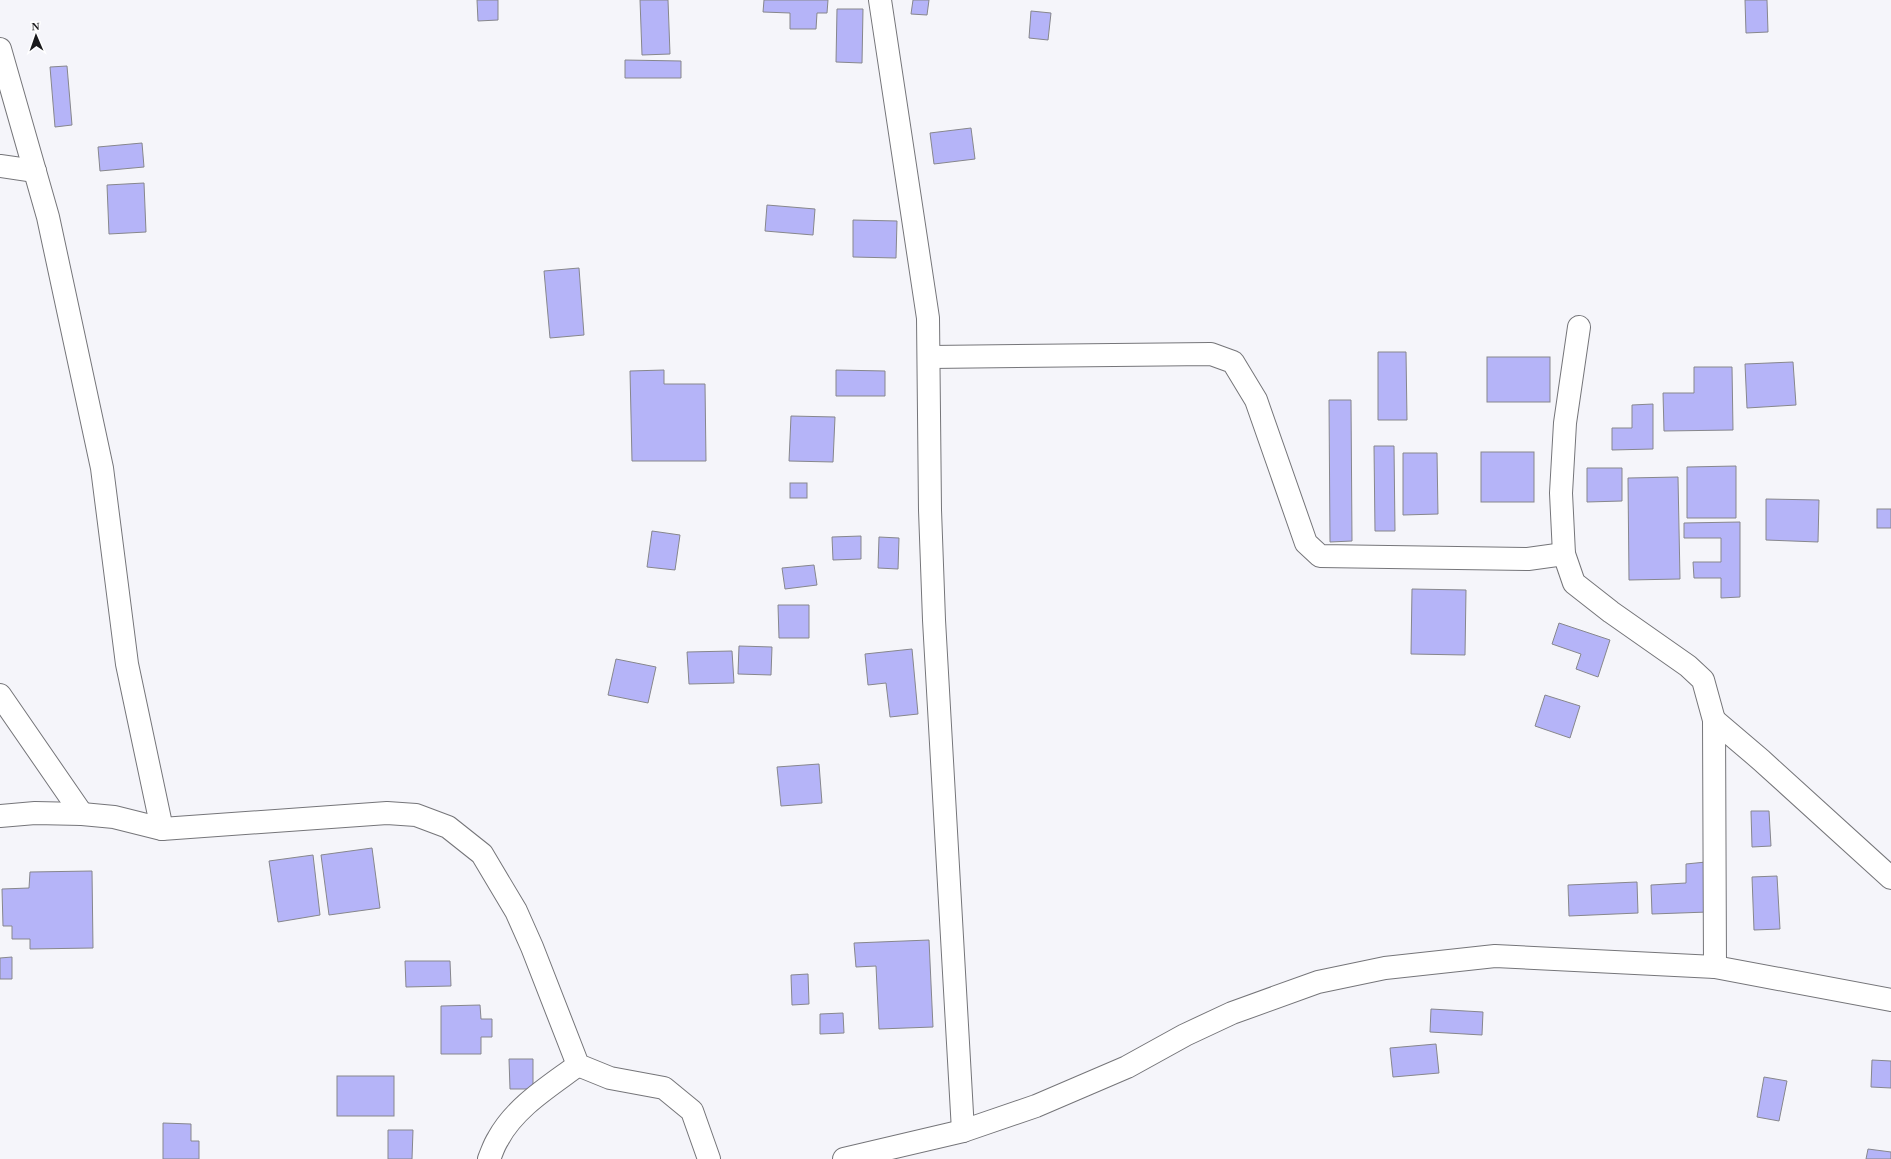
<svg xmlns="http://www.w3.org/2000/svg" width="1891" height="1159" font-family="'Times New Roman',serif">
	<rect width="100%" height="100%" fill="#f5f5fa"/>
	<!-- building -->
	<g fill="#b5b4f8" stroke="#87878c">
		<polygon points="477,0 498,0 498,20 478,21"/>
		<polygon points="640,0 668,0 670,54 642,55"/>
		<polygon points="764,0 828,0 827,13 817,13 816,29 790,29 790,13 763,12"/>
		<polygon points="913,0 929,0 927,15 911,14"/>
		<polygon points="1745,0 1767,0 1768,32 1746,33"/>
		<polygon points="837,9 863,9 862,63 836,62"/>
		<polygon points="1031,11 1051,13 1048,40 1029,38"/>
		<polygon points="625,60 681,61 681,78 625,78"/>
		<polygon points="67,66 72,125 55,127 50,67"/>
		<polygon points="971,128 975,159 934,164 930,133"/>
		<polygon points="142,143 144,167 100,171 98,147"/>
		<polygon points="144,183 146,232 109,234 107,185"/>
		<polygon points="767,205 815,209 813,235 765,231"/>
		<polygon points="853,220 897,221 896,258 853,257"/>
		<polygon points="579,268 584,335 550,338 544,271"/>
		<polygon points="1378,352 1406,352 1407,420 1378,420"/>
		<rect x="1487" y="357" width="63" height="45"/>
		<polygon points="1793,362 1796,405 1747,408 1745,364"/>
		<polygon points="1694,367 1732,367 1733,430 1664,431 1663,393 1694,393"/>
		<polygon points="664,370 664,384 705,384 706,461 632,461 630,371"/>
		<polygon points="836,370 885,371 885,396 836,396"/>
		<polygon points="1329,400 1351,400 1352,541 1330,542"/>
		<polygon points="1653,404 1653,449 1612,450 1612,428 1632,428 1632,405"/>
		<polygon points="791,416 835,417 833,462 789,461"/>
		<polygon points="1374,446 1394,446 1395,531 1375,531"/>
		<rect x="1481" y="452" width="53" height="50"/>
		<polygon points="1403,453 1437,453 1438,514 1403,515"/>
		<polygon points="1736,466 1736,518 1687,518 1687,467"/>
		<polygon points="1587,468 1622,468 1622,501 1587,502"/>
		<polygon points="1678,477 1680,579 1629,580 1628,478"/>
		<rect x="790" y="483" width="17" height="15"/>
		<polygon points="1766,499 1819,500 1818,542 1766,540"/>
		<rect x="1877" y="509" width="14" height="19"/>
		<polygon points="1740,522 1740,597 1721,598 1721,578 1694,578 1693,562 1721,562 1721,538 1684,538 1684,523"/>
		<polygon points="652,531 680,535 675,570 647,567"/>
		<polygon points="861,536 861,559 833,560 832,537"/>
		<polygon points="879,537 899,538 898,569 878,568"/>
		<polygon points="814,565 817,585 785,589 782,568"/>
		<polygon points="1412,589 1466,590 1465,655 1411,654"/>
		<polygon points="778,605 809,605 809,638 779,638"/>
		<polygon points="1559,623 1610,640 1598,677 1576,669 1581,654 1552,644"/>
		<polygon points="739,646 772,647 771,675 738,674"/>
		<polygon points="912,649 918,714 890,717 886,683 868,685 865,654"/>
		<polygon points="732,651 734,683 689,684 687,652"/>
		<polygon points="616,659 656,667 648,703 608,695"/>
		<polygon points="1545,695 1580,706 1570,738 1535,726"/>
		<polygon points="819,764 822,803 781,806 777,767"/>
		<polygon points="1751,811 1769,811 1771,846 1752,847"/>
		<polygon points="372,848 380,908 329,915 321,855"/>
		<polygon points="313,855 320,915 278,922 269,861"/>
		<polygon points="1706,862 1708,912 1652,914 1651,885 1686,883 1686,864"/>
		<polygon points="92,871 93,948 30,949 30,939 12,939 12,926 3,926 2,889 29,888 30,872"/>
		<polygon points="1777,876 1780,929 1754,930 1752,877"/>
		<polygon points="1637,882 1638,913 1569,916 1568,885"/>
		<polygon points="929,940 933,1027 879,1029 876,966 856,967 854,943"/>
		<polygon points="12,957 12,979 0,979 0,958"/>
		<polygon points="405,961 450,961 451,986 406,987"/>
		<polygon points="808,974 809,1004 792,1005 791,975"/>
		<polygon points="480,1005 481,1019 492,1019 492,1037 481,1037 481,1054 441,1054 441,1006"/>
		<polygon points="1431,1009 1483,1012 1482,1035 1430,1032"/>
		<polygon points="843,1013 844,1033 820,1034 820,1014"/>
		<polygon points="1436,1044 1439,1073 1393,1077 1390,1048"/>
		<polygon points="509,1059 533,1059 533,1089 510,1089"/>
		<polygon points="1872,1060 1891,1061 1891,1088 1871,1087"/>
		<rect x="337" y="1076" width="57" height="40"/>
		<polygon points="1764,1077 1787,1081 1779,1121 1757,1117"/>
		<polygon points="163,1123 191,1124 191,1141 199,1141 199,1159 163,1159"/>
		<polygon points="388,1130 413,1130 412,1159 388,1159"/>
		<polygon points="1868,1149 1891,1152 1891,1159 1866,1159"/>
	</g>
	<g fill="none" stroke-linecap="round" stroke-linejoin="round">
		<defs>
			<g id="minor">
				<polyline points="880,0 928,318 930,510 934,620 963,1131"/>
				<polyline points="0,49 48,217 102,468 127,664 162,829"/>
				<polyline points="0,166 35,171"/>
				<polyline points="1579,327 1565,423 1561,493 1564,554 1574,583 1611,612 1688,666 1703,680 1714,720 1715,967"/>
				<polyline points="930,357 1211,354 1233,362 1256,400 1306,543 1320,556 1528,559 1564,554"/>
				<polyline points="0,695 82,814"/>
				<polyline points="1714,720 1761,760 1891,878"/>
				<polyline points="0,816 35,813 82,814 114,817 162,829 387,813 416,815 448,827 482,854 516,911 532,947 578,1065 610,1078 664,1088 692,1111 709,1159"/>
				<path d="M489 1159C492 1152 494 1145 498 1139 515 1107 550 1086 578 1065"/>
				<polyline points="844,1159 963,1131 1036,1106 1127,1067 1185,1035 1232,1013 1318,982 1385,968 1495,956 1715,967 1891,1000"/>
			</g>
		</defs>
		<!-- minor casing -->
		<use href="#minor" stroke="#757579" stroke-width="24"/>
		<!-- minor -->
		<use href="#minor" stroke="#fff" stroke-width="22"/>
	</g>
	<!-- north arrow -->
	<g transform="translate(36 36) rotate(358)" stroke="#ffffff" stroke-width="3" paint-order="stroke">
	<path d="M0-3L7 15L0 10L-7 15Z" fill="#1a1a1c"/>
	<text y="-6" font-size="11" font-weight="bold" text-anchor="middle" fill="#1a1a1c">N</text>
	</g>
</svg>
